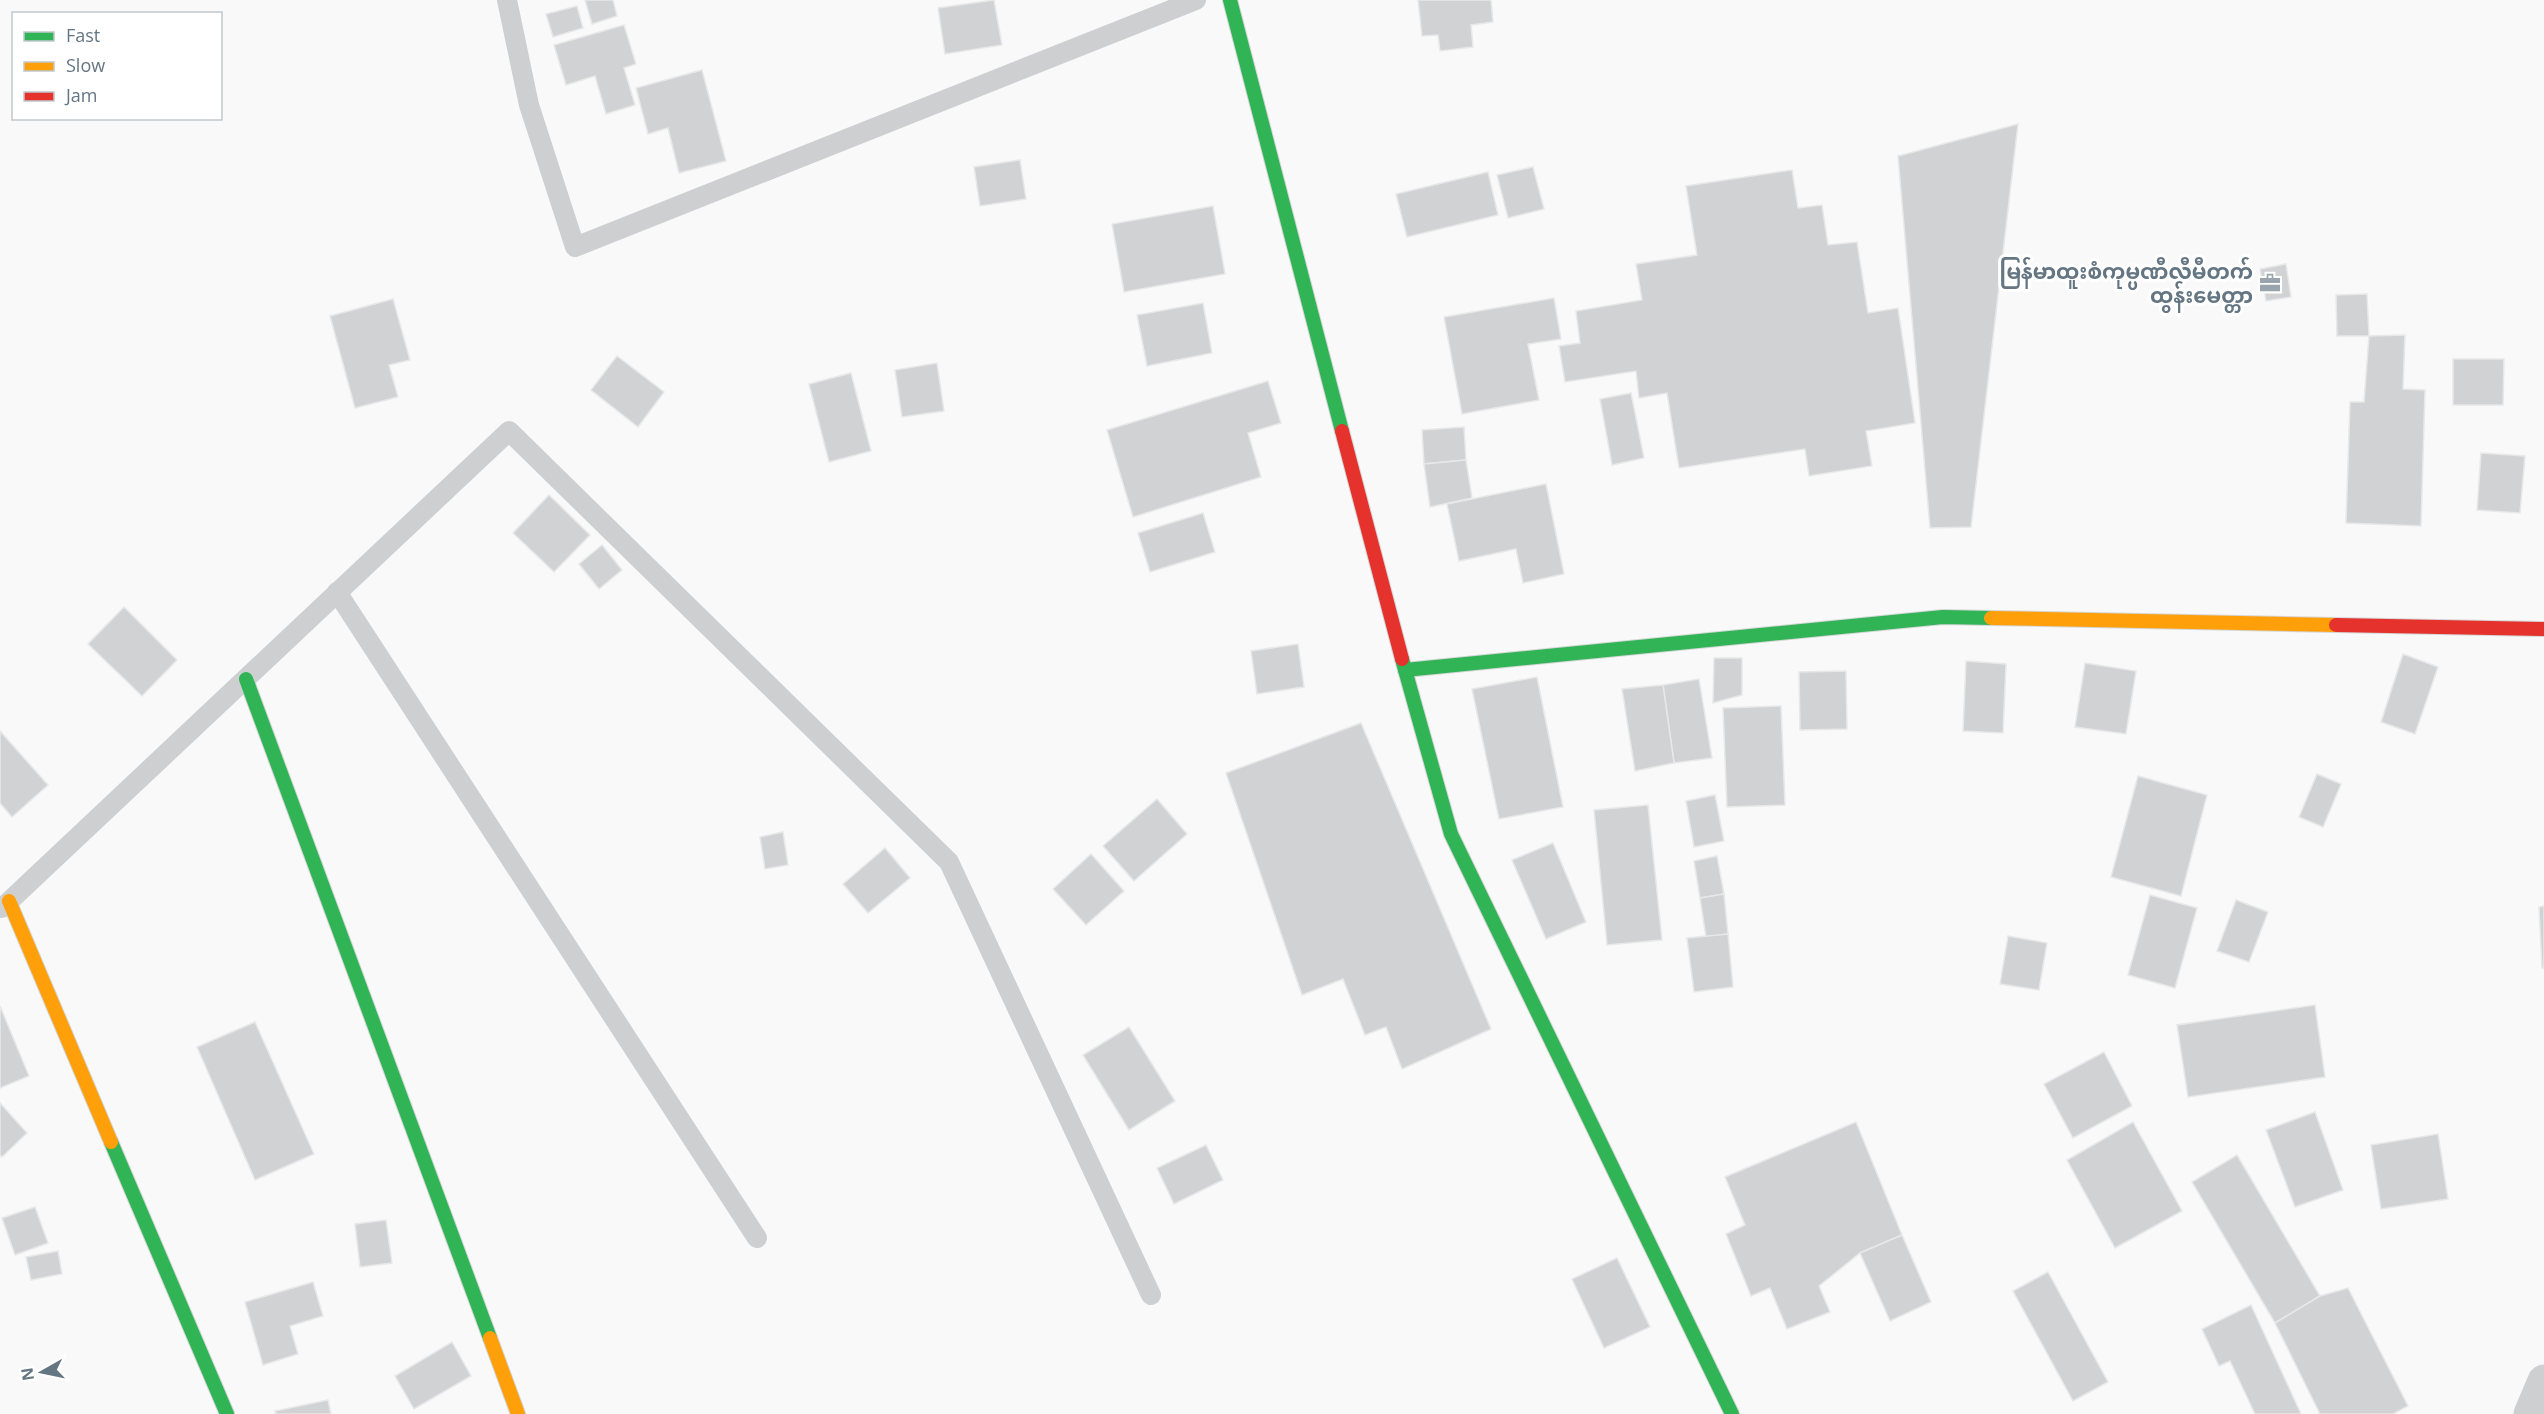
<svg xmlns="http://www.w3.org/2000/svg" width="2544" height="1414" font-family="'Open Sans','Noto Sans Myanmar',sans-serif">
	<rect width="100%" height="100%" fill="#f9f9f9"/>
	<!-- building -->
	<g fill="#d0d2d3" stroke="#e8e8e8" stroke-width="1.5">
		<polygon points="585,0 613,0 617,16 592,24"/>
		<polygon points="994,0 1002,45 945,54 938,8"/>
		<polygon points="1418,0 1491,0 1493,22 1471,25 1473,47 1440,51 1438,35 1422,36"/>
		<polygon points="577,6 583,28 553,37 546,14"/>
		<polygon points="624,25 636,64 624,68 635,105 606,114 595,76 566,85 554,45"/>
		<polygon points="702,70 726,161 679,173 668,128 648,134 636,88"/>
		<polygon points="2018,124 1971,527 1930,528 1898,156"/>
		<polygon points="1020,160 1026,199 980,206 974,167"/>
		<polygon points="1533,167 1544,209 1508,218 1497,175"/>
		<polygon points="1792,170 1798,208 1822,205 1828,245 1857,242 1868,313 1898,308 1915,423 1866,431 1872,466 1809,476 1805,449 1679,468 1667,393 1639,398 1636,371 1565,382 1559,346 1580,343 1576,311 1642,300 1636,264 1697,255 1686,186"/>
		<polygon points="1488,172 1498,215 1407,237 1396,194"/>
		<polygon points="1213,206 1225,274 1124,292 1112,224"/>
		<polygon points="2286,264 2291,297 2266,301 2260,269"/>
		<polygon points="2367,294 2369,336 2337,336 2336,295"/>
		<polygon points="1554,298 1561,339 1528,344 1539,400 1462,414 1444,317"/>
		<polygon points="393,299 410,360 389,365 398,397 355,408 330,316"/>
		<polygon points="1203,303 1212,353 1147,366 1137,315"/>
		<polygon points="2405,335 2403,389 2425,390 2421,526 2346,523 2350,402 2364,402 2369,336"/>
		<polygon points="617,356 664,392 638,427 591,390"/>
		<polygon points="2453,359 2504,359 2503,405 2453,405"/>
		<polygon points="937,363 944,411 902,417 895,370"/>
		<polygon points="851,373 871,451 829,462 809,384"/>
		<polygon points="1268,381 1281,423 1248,433 1261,477 1133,517 1107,430"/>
		<polygon points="1631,393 1644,458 1612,465 1600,399"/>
		<polygon points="1464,427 1466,460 1424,464 1422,430"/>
		<polygon points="2481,453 2525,456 2520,513 2477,510"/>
		<polygon points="1466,460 1472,498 1430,507 1424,464"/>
		<polygon points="1546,484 1564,574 1523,583 1516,549 1459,561 1447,504"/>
		<polygon points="549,495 590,535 554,572 513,533"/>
		<polygon points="1203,513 1215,552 1150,572 1138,533"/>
		<polygon points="602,545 622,570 599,589 579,564"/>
		<polygon points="124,607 177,660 142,696 88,644"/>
		<polygon points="1298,644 1304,687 1257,694 1251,651"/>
		<polygon points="2403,654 2438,667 2415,734 2381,722"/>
		<polygon points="1714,658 1742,658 1742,695 1713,703"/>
		<polygon points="1966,661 2006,664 2003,733 1963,731"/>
		<polygon points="2085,663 2136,671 2126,734 2075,727"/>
		<polygon points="1846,671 1847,729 1800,730 1799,672"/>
		<polygon points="1537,677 1563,807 1499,819 1472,689"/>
		<polygon points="1699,679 1712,758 1674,763 1663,685"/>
		<polygon points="1663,685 1674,763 1635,771 1622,689"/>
		<polygon points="1781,706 1785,805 1727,807 1723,708"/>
		<polygon points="1361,723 1491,1029 1402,1069 1386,1027 1365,1035 1343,979 1302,995 1226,773"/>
		<polygon points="0,731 48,785 12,817 0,803"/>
		<polygon points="2317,774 2341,784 2323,827 2299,817"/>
		<polygon points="2138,776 2207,795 2181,896 2111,877"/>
		<polygon points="1715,795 1724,841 1694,847 1686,801"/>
		<polygon points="1157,799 1187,834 1134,881 1103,846"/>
		<polygon points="1648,805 1662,940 1607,945 1594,810"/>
		<polygon points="783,832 788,865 765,869 760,837"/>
		<polygon points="1553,843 1586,922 1546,939 1512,860"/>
		<polygon points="885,848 910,878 868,913 843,884"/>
		<polygon points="1091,854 1124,891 1086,925 1053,889"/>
		<polygon points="1717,856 1724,894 1700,898 1694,861"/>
		<polygon points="1724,894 1728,934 1706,937 1700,898"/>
		<polygon points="2150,895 2197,908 2175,988 2128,975"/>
		<polygon points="2236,900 2268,912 2249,962 2217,951"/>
		<polygon points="2544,906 2544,968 2542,968 2539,907"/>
		<polygon points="1728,934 1733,987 1694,992 1687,938"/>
		<polygon points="2008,936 2047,943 2039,990 2000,984"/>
		<polygon points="2315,1005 2325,1077 2188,1097 2177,1025"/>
		<polygon points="0,1006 29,1076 0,1088"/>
		<polygon points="255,1022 314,1154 255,1180 197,1047"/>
		<polygon points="1129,1027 1175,1101 1129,1130 1083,1055"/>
		<polygon points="2104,1052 2132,1106 2073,1138 2044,1084"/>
		<polygon points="0,1103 27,1133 2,1157 0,1155"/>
		<polygon points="2315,1112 2343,1190 2295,1207 2266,1130"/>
		<polygon points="1856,1122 1902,1235 1860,1253 1819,1286 1830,1312 1787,1329 1770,1288 1751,1296 1726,1234 1745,1225 1725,1177"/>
		<polygon points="2133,1122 2182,1211 2115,1248 2067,1160"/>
		<polygon points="2438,1134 2448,1199 2381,1209 2371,1145"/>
		<polygon points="1206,1145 1223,1180 1174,1204 1157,1168"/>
		<polygon points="2237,1155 2320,1296 2275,1323 2192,1182"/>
		<polygon points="35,1207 48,1243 15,1255 2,1218"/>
		<polygon points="386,1220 392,1263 360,1267 355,1224"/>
		<polygon points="1902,1235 1931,1302 1890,1321 1860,1253"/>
		<polygon points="58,1251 62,1274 31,1280 26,1257"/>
		<polygon points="1617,1258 1650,1327 1604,1348 1572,1279"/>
		<polygon points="2048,1272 2108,1382 2073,1401 2013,1291"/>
		<polygon points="313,1282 323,1316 290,1326 298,1354 263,1365 245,1302"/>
		<polygon points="2348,1288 2408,1406 2393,1414 2320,1414 2275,1323 2320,1296"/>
		<polygon points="2251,1305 2301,1414 2255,1414 2230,1361 2219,1366 2202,1329"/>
		<polygon points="452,1342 471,1376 414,1409 395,1376"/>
		<polygon points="328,1400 331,1414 276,1414 275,1411"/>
	</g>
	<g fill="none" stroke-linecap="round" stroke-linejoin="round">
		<defs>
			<g id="fast">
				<polyline points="1230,0 1342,431"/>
				<polyline points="1402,659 1451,834 1732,1414"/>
				<polyline points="1405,670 1943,617 1991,618"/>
				<polyline points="246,679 490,1338"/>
				<polyline points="111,1142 227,1414"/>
			</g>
			<g id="slow">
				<polyline points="1991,618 2336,625"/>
				<polyline points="9,901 111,1142"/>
				<polyline points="490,1338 518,1414"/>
			</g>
			<g id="jam">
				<polyline points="1342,431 1402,659"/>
				<polyline points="2336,625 2544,629"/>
			</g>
		</defs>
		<!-- fast casing -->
		<use href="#fast" stroke="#d5d6d7" stroke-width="16"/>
		<!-- slow casing -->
		<use href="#slow" stroke="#d5d6d7" stroke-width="16"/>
		<!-- jam casing -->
		<use href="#jam" stroke="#d5d6d7" stroke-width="16"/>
		<!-- lane -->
		<g stroke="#cecfd0" stroke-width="20">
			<polyline points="507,0 529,105 575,247 1196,0"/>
			<polyline points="337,592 757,1238"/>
			<polyline points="2,908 509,431 949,862 1151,1295"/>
		</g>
		<!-- street -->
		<polyline stroke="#cecfd0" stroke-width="33" points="2530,1414 2544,1381"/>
		<!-- fast -->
		<use href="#fast" stroke="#30b455" stroke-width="14"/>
		<!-- slow -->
		<use href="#slow" stroke="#ff9f0a" stroke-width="14"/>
		<!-- jam -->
		<use href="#jam" stroke="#e5322d" stroke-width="14"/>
	</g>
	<!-- icons -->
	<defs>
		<symbol id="office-bare" viewBox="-9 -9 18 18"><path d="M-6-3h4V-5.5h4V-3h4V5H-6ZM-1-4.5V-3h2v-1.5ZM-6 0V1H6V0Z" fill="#99a4ac" stroke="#fff" stroke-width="2.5" paint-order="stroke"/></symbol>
	</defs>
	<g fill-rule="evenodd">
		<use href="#office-bare" x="2255" y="268" width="30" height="30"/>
	</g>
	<g text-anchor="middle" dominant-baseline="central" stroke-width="6" stroke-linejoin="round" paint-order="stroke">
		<!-- poi labels -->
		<g font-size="21" font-weight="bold" fill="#657683" stroke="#fff" text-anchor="end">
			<text x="2253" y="271">မြန်မာထူးစံကုမ္ပဏီလီမီတက်<tspan x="2253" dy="24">ထွန်းမေတ္တာ</tspan></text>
		</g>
	</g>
	<!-- legend -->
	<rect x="12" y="12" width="210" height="108" fill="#ffffff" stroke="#c1c8cd" stroke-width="1.5"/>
	<rect x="24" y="32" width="30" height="9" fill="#30b455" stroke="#c1c8cd" stroke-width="1.5"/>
	<text x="66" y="42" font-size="18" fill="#657683">Fast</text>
	<rect x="24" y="62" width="30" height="9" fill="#ff9f0a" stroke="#c1c8cd" stroke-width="1.5"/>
	<text x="66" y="72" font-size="18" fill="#657683">Slow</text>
	<rect x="24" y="92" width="30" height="9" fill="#e5322d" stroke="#c1c8cd" stroke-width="1.5"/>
	<text x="66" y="102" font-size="18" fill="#657683">Jam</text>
	<!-- north arrow -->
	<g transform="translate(42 1372) rotate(261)" stroke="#ffffff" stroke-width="4.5" paint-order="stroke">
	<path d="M0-4.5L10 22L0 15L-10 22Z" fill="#657683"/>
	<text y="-9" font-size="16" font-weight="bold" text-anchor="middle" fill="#657683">N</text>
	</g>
</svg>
